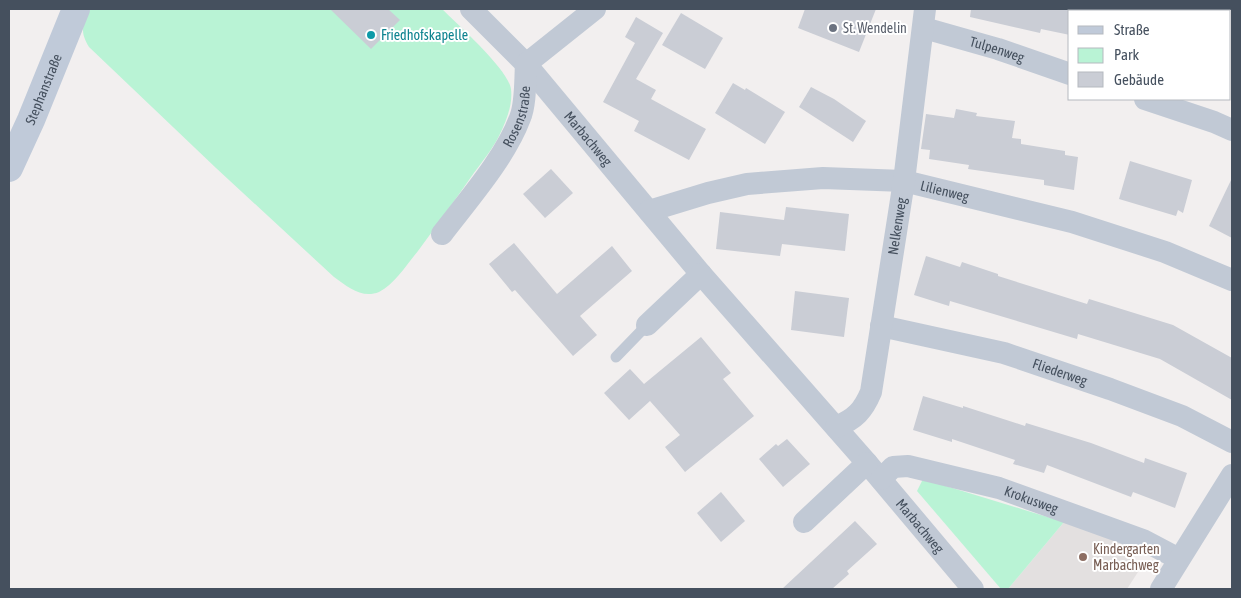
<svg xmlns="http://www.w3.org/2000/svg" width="1241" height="598" font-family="'Asap Condensed',sans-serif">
	<rect width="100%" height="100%" fill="#f2efef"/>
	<!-- education -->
	<polygon fill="#e3e0e0" points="1064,522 1123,542 1138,572 1127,589 1008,589"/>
	<!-- green -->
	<g fill="#b9f3d5">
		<path d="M90 9H442C458 25 508 69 511 89 513 105 506 122 499 136 492 150 481 163 471 177 454 202 436 226 418 251 407 264 395 284 379 292 362 299 348 287 334 277L216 168 89 47C79 30 83 26 90 9Z"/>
		<polygon points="923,479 1064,522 1008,589 1001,589 917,491"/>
	</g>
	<!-- building -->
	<g fill="#cacdd5">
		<polygon points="330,9 388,9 400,20 371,49"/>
		<polygon points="805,9 876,9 859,52 798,28"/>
		<polygon points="971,9 1070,9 1070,35 1041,29 1040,33 970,17"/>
		<polygon points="681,13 723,38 705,69 662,45"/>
		<polygon points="636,17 663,33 636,79 656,90 651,99 706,129 689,160 634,131 639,121 603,102 635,43 625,37"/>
		<polygon points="733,83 745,90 746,88 785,112 765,144 715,113"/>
		<polygon points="811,87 834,99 866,121 853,142 799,107"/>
		<polygon points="956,109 977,113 976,116 1015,121 1012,138 1021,139 1021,144 1065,151 1065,155 1078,157 1074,190 1044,185 1044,180 968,169 969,165 929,159 930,150 921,149 926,114 954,118"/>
		<polygon points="1130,161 1192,180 1183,213 1178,210 1176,216 1119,199"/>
		<polygon points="551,169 573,193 545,218 523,194"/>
		<polygon points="1232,178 1232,238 1209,226"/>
		<polygon points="786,207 849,214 845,251 782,244 780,256 716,249 720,212 784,220"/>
		<polygon points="514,243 557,294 612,246 632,271 580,316 597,335 573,356 515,290 512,292 489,264"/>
		<polygon points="926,256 960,267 962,262 998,274 998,276 1087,304 1089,299 1173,325 1232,358 1232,400 1160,359 1078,334 1077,339 950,301 949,306 914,295"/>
		<polygon points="795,291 849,298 844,337 791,330"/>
		<polygon points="701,337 731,373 723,379 754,416 685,472 665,447 680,435 650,401 629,420 604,393 630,369 644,384"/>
		<polygon points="923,396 963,408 963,406 1025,426 1026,423 1091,443 1144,463 1145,458 1187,473 1175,508 1133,492 1131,497 1047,465 1044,473 1013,464 1015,460 952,439 952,442 913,430"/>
		<polygon points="787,439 810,464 783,487 759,459 776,444 778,446"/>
		<polygon points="721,492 745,521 721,542 697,513"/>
		<polygon points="855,521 877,544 847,571 849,574 832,589 782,589"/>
	</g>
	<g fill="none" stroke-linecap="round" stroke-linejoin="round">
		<!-- lane -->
		<polyline stroke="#c1c9d5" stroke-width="11" points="616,357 647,325"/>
		<!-- street -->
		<g stroke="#c1c9d5" stroke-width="22">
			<path id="s1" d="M471 9 526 64 701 274 867 463 973 589"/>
			<path id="s2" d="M924 28 998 49 1070 74"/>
			<polyline points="1145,99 1214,122 1232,130"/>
			<path id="s3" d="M649 211 708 193 747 184 823 178 904 181 1072 222 1165 252 1232 280"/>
			<path id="s4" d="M442 234C468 200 505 158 520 118 526 104 525 79 526 64L595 9"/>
			<polyline points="647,325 701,274"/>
			<path id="s5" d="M881 326 1004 353 1110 389 1182 416 1232 442"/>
			<path id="s6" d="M836 427C855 419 863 411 871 392L904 181 925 9"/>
			<path id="s7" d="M881 479 893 467 908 466 999 488 1143 540 1179 559"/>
			<polyline points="804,522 867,463"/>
			<polyline points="1161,589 1232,475"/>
		</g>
		<!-- secondary -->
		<path stroke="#c0cad9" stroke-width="28" id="s8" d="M9 168 31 120 76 9"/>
	</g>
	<!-- markers -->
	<circle fill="#6b7280" stroke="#fff" stroke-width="2" cx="833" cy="28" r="5"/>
	<circle fill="#0f9aa8" stroke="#fff" stroke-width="2" cx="371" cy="35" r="5"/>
	<circle fill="#8d6e63" stroke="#fff" stroke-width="2" cx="1083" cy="557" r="5"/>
	<g text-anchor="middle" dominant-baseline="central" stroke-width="4" stroke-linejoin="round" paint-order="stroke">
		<!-- worship labels -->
		<g font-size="14" fill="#5b616d" stroke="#fff" text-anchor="start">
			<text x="843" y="28">St. Wendelin</text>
		</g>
		<!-- culture labels -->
		<g font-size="14" fill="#0d838f" stroke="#fff" text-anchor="start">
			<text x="381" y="35">Friedhofskapelle</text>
		</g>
		<!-- street labels -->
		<g font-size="14" fill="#45505e" stroke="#fff">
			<text stroke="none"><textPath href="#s2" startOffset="76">Tulpenweg</textPath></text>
			<text stroke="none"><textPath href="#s8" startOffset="86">Stephanstraße</textPath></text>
			<text stroke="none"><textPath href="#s4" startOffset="141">Rosenstraße</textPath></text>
			<text stroke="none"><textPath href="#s1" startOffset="175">Marbachweg</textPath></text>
			<text stroke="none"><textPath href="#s3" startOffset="301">Lilienweg</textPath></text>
			<text stroke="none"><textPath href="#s6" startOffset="219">Nelkenweg</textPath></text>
			<text stroke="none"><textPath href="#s5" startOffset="185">Fliederweg</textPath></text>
			<text stroke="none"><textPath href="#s7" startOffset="160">Krokusweg</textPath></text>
			<text stroke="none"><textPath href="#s1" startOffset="685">Marbachweg</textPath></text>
		</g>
		<!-- education labels -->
		<g font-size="14" fill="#785e54" stroke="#fff" text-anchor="start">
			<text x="1093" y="549">Kindergarten<tspan x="1093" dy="16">Marbachweg</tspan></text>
		</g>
	</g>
	<!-- border -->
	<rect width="1241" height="598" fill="none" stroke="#45505e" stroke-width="20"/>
	<!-- legend -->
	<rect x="1068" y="10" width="162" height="90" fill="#ffffff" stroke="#b5b9bf"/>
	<rect x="1078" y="26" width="25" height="8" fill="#c0cad9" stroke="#b5b9bf"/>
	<text x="1114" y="35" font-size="15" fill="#45505e">Straße</text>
	<rect x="1078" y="48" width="25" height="15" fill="#b9f3d5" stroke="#b5b9bf"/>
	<text x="1114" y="60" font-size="15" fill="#45505e">Park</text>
	<rect x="1078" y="72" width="25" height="15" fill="#cacdd5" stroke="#b5b9bf"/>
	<text x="1114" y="85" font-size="15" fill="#45505e">Gebäude</text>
</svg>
